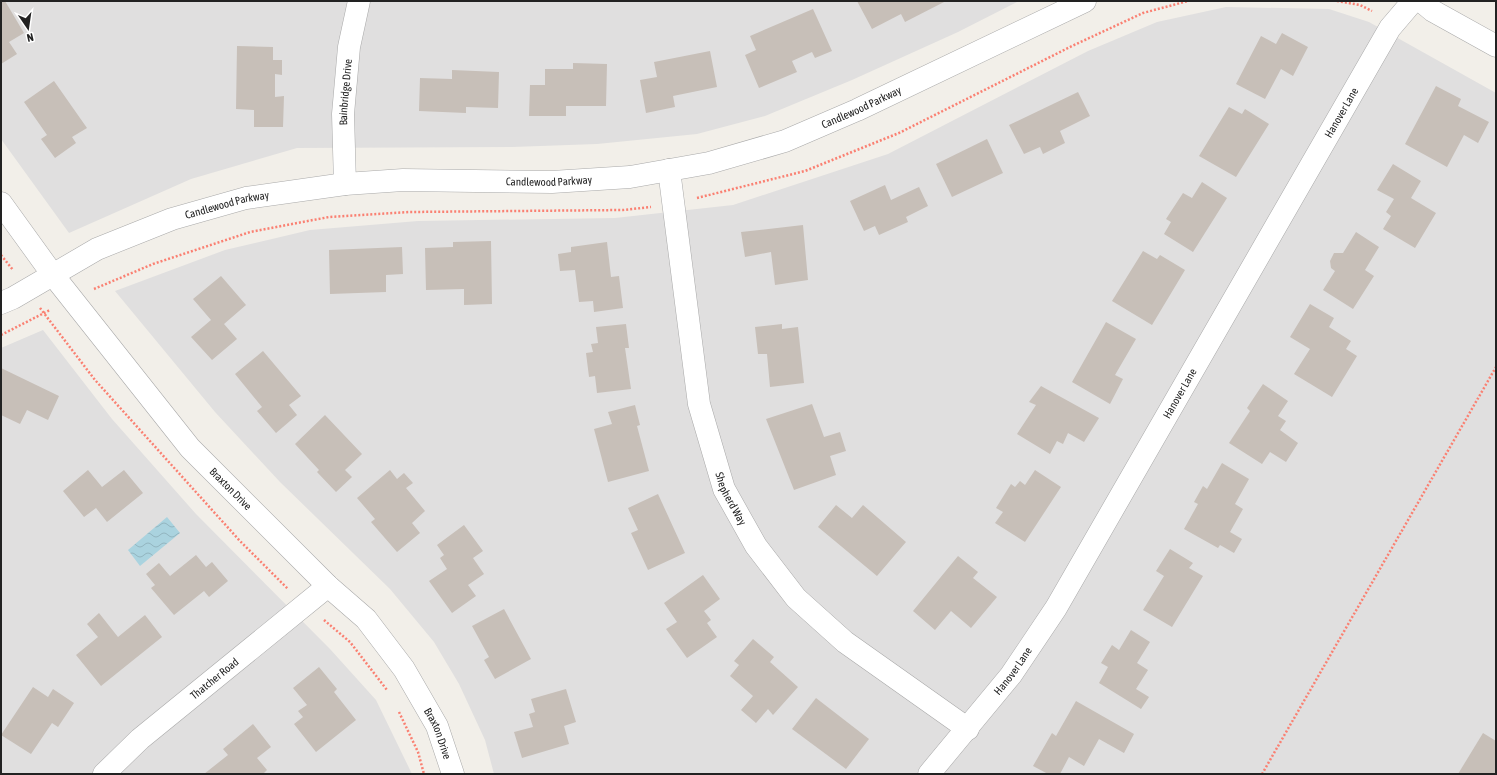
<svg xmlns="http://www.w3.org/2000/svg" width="1497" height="775" font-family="'Asap Condensed',sans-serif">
	<defs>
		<pattern id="water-waves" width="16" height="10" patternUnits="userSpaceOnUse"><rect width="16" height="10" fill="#aad3df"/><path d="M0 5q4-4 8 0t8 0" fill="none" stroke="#92b5bf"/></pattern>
	</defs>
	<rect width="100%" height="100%" fill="#f2efe9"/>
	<!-- residential -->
	<g fill="#e0dfdf">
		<polygon points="1,1 1019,1 958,32 852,80 765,116 697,134 597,144 512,147 297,148 191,179 69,233 1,139"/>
		<polygon points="1226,7 1329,9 1369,22 1496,93 1496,774 494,774 485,740 459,684 434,642 390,589 280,482 215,412 115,291 225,250 310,230 418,221 615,218 733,205 888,154 1088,51 1157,22"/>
		<polygon points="43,330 112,419 196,514 330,649 376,700 412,774 1,774 1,348"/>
	</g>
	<!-- water -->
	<polygon fill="url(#water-waves)" points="167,517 180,533 140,566 128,550"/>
	<!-- building -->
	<g fill="#c7bfb8">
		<polygon points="1,1 5,1 24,33 9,42 17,54 1,64"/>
		<polygon points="857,1 946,1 905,22 901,14 872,29"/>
		<polygon points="813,9 832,51 815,58 812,52 792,61 797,72 759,88 745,55 756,50 750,36"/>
		<polygon points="1282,33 1308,47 1293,76 1281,69 1265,99 1236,84 1261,36 1276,44"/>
		<polygon points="237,46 273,47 273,60 282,60 282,75 275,74 275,97 284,96 283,127 254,127 254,110 236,109"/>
		<polygon points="710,51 717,87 673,96 675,107 646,113 640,80 657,77 654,62"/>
		<polygon points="573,63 607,64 606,106 566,106 566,116 529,116 530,85 545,85 545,69 573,69"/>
		<polygon points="452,70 499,72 498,108 466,107 466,113 419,111 420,78 452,79"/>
		<polygon points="54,81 87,128 72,137 76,143 55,158 41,139 47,135 24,102"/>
		<polygon points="1436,86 1461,99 1458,106 1489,122 1478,143 1464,135 1447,167 1405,144"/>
		<polygon points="1078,92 1090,116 1060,131 1065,143 1043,154 1040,147 1024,154 1009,125"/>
		<polygon points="1229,107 1242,114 1245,109 1269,124 1236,177 1199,156"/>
		<polygon points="987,139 1003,173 952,197 936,164"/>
		<polygon points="1393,164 1421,181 1411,198 1436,213 1415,248 1383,229 1391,216 1386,212 1394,199 1377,190"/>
		<polygon points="1202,182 1227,198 1193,252 1164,234 1171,222 1166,219 1183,193 1192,198"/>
		<polygon points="885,185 891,200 919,187 928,206 906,217 908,222 879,235 875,226 864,231 850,201"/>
		<polygon points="803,225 808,280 775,285 771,252 745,257 741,232"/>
		<polygon points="1356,232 1379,247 1365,270 1374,276 1353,309 1323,290 1335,271 1331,268 1330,261 1334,253 1343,253"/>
		<polygon points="491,241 492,304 464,305 464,289 426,290 425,248 453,247 453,242"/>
		<polygon points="607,242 611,277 619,276 623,308 594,312 593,301 579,302 575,270 560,271 558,254 571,252 571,247"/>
		<polygon points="402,247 403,274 386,275 386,292 330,294 329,250"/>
		<polygon points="1143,251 1157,259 1160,255 1185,270 1152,325 1112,301"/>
		<polygon points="221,276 246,305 224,324 237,339 212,360 191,337 211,320 193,299"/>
		<polygon points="1310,304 1334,318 1329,327 1351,341 1346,349 1357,356 1332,397 1294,374 1310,349 1290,337"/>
		<polygon points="1106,322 1136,339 1115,375 1123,379 1110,404 1072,382"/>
		<polygon points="626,324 629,348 625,348 631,389 597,393 595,376 589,377 586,353 593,352 591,344 598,343 596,327"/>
		<polygon points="782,324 782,329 798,327 804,383 770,387 767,354 758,354 755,327"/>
		<polygon points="263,351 301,396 289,405 297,415 276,433 257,411 262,407 235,374"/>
		<polygon points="1,368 59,396 48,420 27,410 20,424 1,415"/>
		<polygon points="1263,384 1288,401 1278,416 1286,421 1280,430 1298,443 1286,462 1270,452 1262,464 1229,443 1250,411 1247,408"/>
		<polygon points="1041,386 1099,418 1084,442 1068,433 1063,444 1057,441 1050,454 1017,434 1036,405 1029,402"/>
		<polygon points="812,404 824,437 840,432 846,451 830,456 836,475 794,490 766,419"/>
		<polygon points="635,405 640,425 637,426 649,471 608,482 594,429 612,424 608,412"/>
		<polygon points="325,415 362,454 345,470 352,477 336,492 317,472 319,470 295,444"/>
		<polygon points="1222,463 1249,479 1235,504 1243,509 1230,532 1242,539 1234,553 1220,545 1218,548 1184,529 1198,504 1194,502 1203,486 1207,489"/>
		<polygon points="88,470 102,487 124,470 143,493 107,522 96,508 84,517 63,491"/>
		<polygon points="390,470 397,479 404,473 413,483 406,488 425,511 412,523 420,533 397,552 371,522 375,519 357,498"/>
		<polygon points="1035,470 1061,487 1025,542 995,523 1003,512 996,508 1011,484 1015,487 1020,481 1025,485"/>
		<polygon points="658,494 685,553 648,570 631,533 638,530 628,508"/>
		<polygon points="836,505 852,518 863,505 906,542 877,576 818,527"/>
		<polygon points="464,525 483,551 473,558 484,574 468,585 476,596 452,613 429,581 447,569 440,558 444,555 437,545"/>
		<polygon points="1170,549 1193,563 1189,568 1203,576 1172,627 1143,610 1164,576 1156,571"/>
		<polygon points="196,555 206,567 212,562 228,581 209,597 204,591 174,615 151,588 155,585 146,574 159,563 170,576"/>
		<polygon points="958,556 978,572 973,578 997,597 971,628 951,611 935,630 913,611"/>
		<polygon points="703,575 720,599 704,611 711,620 707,623 717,637 687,658 666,629 677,622 664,603"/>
		<polygon points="504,609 531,659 495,679 484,660 489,657 472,626"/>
		<polygon points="99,613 118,637 145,615 162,637 101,686 76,655 98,637 87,624"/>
		<polygon points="1131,630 1150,642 1137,663 1148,670 1136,689 1149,697 1141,709 1099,683 1108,667 1101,663 1112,645 1119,650"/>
		<polygon points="753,639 774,657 770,662 798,687 773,715 768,709 756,723 741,710 753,696 730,676 739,665 734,661"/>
		<polygon points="319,667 337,689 334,692 356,720 316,752 294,724 303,717 298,711 307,705 293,688"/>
		<polygon points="33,687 48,697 53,689 74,703 58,727 52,723 31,754 1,735"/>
		<polygon points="566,689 576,722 564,726 569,744 522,758 514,732 533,727 529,714 535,712 531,699"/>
		<polygon points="816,698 869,739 846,769 792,729"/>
		<polygon points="1076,701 1134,734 1124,753 1099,739 1084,766 1069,757 1060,774 1048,774 1033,766 1052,733 1056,736"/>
		<polygon points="253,724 271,747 257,758 267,770 263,774 204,774 228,755 223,749"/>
		<polygon points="1483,733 1496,741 1496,774 1458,774"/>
	</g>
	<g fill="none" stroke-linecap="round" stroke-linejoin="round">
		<defs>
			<g id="minor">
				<path id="s1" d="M669 170 699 404 724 489 756 546 796 598 845 642 968 729"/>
				<path id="s2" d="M345 184 343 114 349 47 359 1"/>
				<path id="s3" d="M104 774 140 739 328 586"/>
				<path id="s4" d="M929 774 1011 675 1056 608 1390 28 1413 1"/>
			</g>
			<g id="tertiary">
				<polyline points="1421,1 1433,11 1496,46"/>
				<path id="s5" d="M1 203 53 275 190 448 328 586 366 619 404 669 437 726 453 774"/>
				<path id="s6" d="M1 303 13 298 97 249 172 219 246 198 345 184 403 180 552 182 630 177 709 163 785 141 857 110 1085 1"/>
			</g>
		</defs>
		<!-- minor casing -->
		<use href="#minor" stroke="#a9a9a9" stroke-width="23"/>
		<!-- tertiary casing -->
		<use href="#tertiary" stroke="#a9a9a9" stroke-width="23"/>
		<!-- path -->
		<g stroke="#fa8072" stroke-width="2.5" stroke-dasharray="2 2" stroke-linecap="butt">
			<polyline points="1337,1 1360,5 1372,11"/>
			<polyline points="697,198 805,171 899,133 1072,46 1143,13 1188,1"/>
			<polyline points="1,255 13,270"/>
			<polyline points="94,289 153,264 250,232 329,217 409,212 623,210 651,207"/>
			<polyline points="40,308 95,380 240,541 288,589"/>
			<polyline points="1,335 50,310"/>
			<polyline points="324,620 350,642 387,690"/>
			<polyline points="399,712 418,752 424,774"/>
			<polyline points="1262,774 1496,367"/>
		</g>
		<!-- minor -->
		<use href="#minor" stroke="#fff" stroke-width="22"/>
		<!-- tertiary -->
		<use href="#tertiary" stroke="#fff" stroke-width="22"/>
	</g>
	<g text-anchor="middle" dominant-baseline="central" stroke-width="3" stroke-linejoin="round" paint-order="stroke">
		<!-- street labels -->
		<g font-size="11" fill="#222" stroke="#fff">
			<text stroke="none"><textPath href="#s2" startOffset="92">Bainbridge Drive</textPath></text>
			<text stroke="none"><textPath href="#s6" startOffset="896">Candlewood Parkway</textPath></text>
			<text stroke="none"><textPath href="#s4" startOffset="781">Hanover Lane</textPath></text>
			<text stroke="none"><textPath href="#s6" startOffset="572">Candlewood Parkway</textPath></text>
			<text stroke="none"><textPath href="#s6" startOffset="248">Candlewood Parkway</textPath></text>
			<text stroke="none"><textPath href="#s4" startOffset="457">Hanover Lane</textPath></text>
			<text stroke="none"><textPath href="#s5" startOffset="367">Braxton Drive</textPath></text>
			<text stroke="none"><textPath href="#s1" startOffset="336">Shepherd Way</textPath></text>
			<text stroke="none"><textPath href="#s4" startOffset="133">Hanover Lane</textPath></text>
			<text stroke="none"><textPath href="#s3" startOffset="146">Thatcher Road</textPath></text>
			<text stroke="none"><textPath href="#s5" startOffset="691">Braxton Drive</textPath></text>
		</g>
	</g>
	<!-- border -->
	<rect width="1497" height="775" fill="none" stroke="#222222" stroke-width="4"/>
	<!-- north arrow -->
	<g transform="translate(28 28) rotate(167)" stroke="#ffffff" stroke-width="3" paint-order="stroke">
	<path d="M0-3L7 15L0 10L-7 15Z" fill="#222222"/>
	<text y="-6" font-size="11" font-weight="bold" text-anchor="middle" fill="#222222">N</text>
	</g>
</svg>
